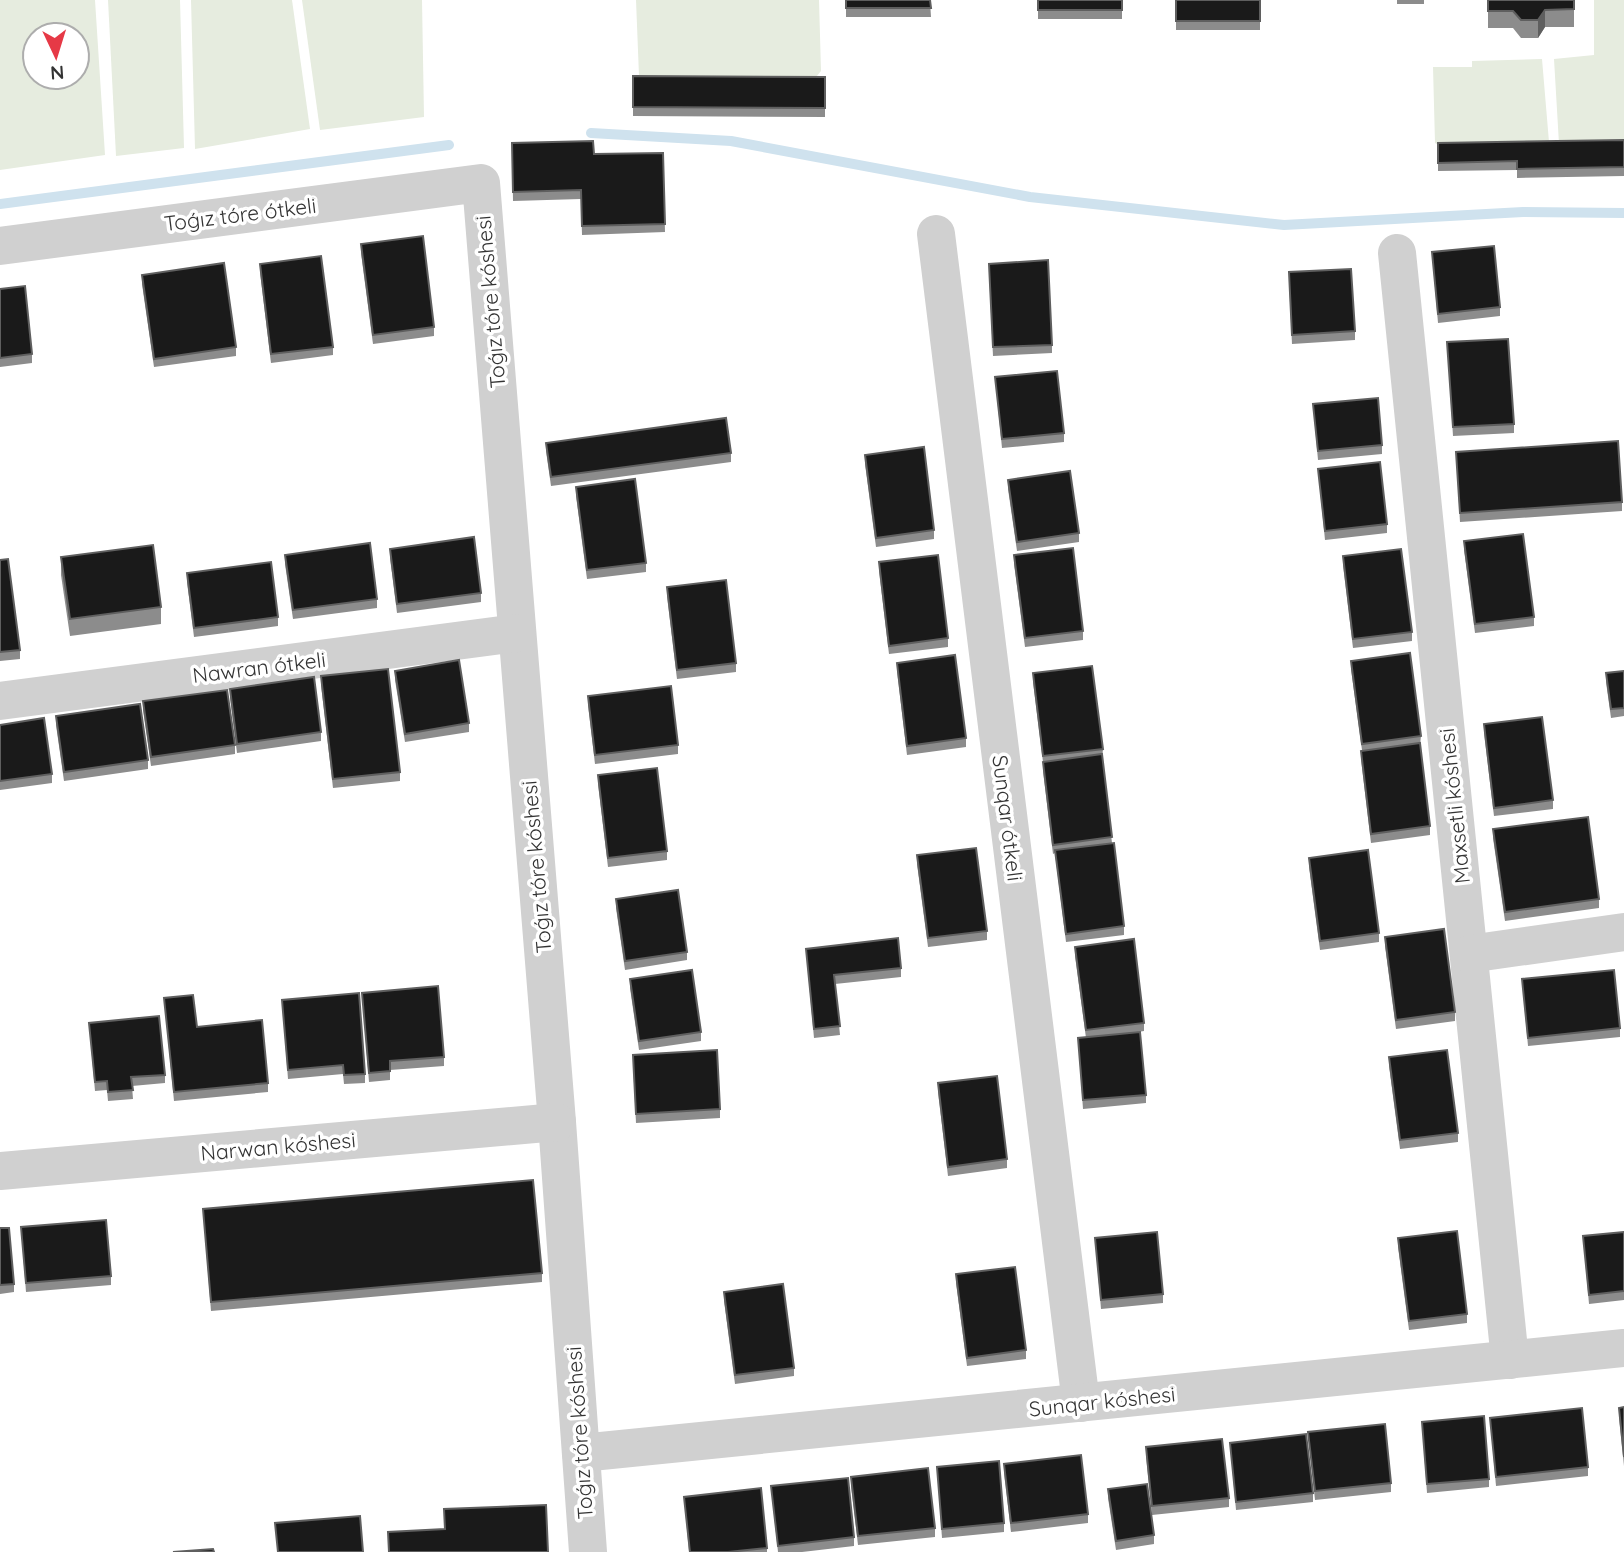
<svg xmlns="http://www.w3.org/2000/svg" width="1624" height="1552" font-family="Quicksand,sans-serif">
	<rect width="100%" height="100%" fill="#fff"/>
	<!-- green -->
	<g fill="#e6ecdf" fill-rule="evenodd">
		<path d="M0 0H95L105 155 0 170ZM35 35H77V77H35Z"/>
		<polygon points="108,0 180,0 184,148 116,156"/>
		<polygon points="191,0 292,0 310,129 195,149"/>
		<polygon points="302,0 422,0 424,117 320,130"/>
		<polygon points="636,0 819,0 821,71 816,77 643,80 639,76"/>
		<polygon points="1594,0 1624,0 1624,143 1559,144 1554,59 1594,55"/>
		<polygon points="1542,59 1549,142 1440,146 1435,143 1433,67 1472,67 1472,61"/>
	</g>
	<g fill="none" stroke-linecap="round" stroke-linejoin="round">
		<!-- stream -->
		<g stroke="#cfe2ee" stroke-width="10">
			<polyline points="591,133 731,141 1030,197 1284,225 1523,212 1624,213"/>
			<polyline points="0,204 449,145"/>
		</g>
		<!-- minor -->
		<g stroke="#d0d0d0" stroke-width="38">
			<polyline points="936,234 1081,1403"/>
			<polyline points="0,246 481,183 557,1122 588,1552"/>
			<polyline points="1397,253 1510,1360"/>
			<polyline points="0,701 517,633"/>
			<polyline points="1469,954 1624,932"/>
			<polyline points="0,1171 557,1122"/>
			<polyline points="581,1453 1624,1348"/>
		</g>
	</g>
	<!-- wall -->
	<g fill="#8c8c8c">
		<polygon points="846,0 930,0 931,17 846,17"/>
		<rect x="1038" y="0" width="84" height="19"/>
		<rect x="1176" y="0" width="84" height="30"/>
		<rect x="1397" y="0" width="27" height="4"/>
		<polygon points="1488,0 1574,0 1574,27 1545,27 1538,38 1521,38 1513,28 1488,28"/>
		<polygon points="633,76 825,77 825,117 633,116"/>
		<polygon points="1624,140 1624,176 1517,178 1517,170 1438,171 1438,143"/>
		<polygon points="512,143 594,154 663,153 665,232 582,235 581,199 513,201"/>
		<polygon points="361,244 434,327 434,336 373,344 361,253"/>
		<polygon points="1432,252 1500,307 1500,316 1438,323"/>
		<polygon points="260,264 333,347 333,355 271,363 260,272"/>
		<polygon points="989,272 1052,345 1052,353 993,356"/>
		<polygon points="142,275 236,347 236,356 154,367 142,284"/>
		<polygon points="1289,281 1355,331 1355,340 1292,344"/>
		<polygon points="0,289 32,354 32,363 0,367"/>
		<polygon points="1447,342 1514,424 1514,433 1453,436"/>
		<polygon points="995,377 1064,433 1064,442 1002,448"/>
		<polygon points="1313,404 1382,445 1382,454 1318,460"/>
		<polygon points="546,443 731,453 731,462 551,486 546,451"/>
		<polygon points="1456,452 1622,502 1622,511 1460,522"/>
		<polygon points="865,455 934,530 934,539 876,547 865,464"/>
		<polygon points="1318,469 1387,524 1387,533 1325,540"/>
		<polygon points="1008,480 1079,533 1079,542 1017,551 1008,489"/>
		<polygon points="576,487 646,563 646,572 587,579 576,496"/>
		<polygon points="1464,541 1534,617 1534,626 1475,633 1464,550"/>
		<polygon points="390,549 481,593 481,602 397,613 390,558"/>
		<polygon points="285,555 377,599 377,608 293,619 285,564"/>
		<polygon points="1014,555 1083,631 1083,640 1025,647 1014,564"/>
		<polygon points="1343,556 1412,632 1412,641 1353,648 1343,565"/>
		<polygon points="61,557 161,607 161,624 70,636 61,575"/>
		<polygon points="0,560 20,650 20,659 0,661"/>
		<polygon points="879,562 948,638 948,647 889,654 879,571"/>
		<polygon points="187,573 278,617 278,626 194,637 187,582"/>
		<polygon points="667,587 736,663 736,672 677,679 667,596"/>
		<polygon points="1351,661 1421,736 1420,745 1430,826 1430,835 1371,843 1361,759 1362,750 1351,669"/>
		<polygon points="897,663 966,738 966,747 907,755 897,671"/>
		<polygon points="395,671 469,723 469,732 405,742 395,680"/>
		<polygon points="1624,671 1624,716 1611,718 1606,682 1606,673"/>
		<polygon points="1033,673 1103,749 1102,758 1112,843 1124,926 1124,935 1066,942 1055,853 1053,854 1043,771 1043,762 1033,682"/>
		<polygon points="321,676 400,772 400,781 333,788 321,685"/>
		<polygon points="230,689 321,732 321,741 237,753 230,697"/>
		<polygon points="588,696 678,745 678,754 595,764 588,705"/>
		<polygon points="143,701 235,745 235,754 151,766 143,710"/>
		<polygon points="56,716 148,760 148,769 64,781 56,725"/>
		<polygon points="1484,724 1553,800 1553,809 1494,816 1484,733"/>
		<polygon points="0,725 52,774 52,783 0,790"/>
		<polygon points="598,775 667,851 667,860 608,867 598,784"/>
		<polygon points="1493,829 1599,899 1599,908 1505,921 1493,838"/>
		<polygon points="917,855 987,931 987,940 928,947 917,864"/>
		<polygon points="1309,858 1379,933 1379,942 1320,950 1309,867"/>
		<polygon points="616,899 687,952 687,960 625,970 616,908"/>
		<polygon points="1385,937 1455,1012 1455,1021 1396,1029 1385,946"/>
		<polygon points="1075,947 1144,1023 1144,1031 1125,1034 1146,1095 1146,1103 1083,1109 1078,1038 1086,1038 1075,956"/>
		<polygon points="806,949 901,968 901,977 835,984 840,1035 814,1038"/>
		<polygon points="630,979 701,1032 701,1041 639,1050 630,988"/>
		<polygon points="1522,979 1620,1028 1620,1037 1528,1046"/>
		<polygon points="362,993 444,1057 444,1066 390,1070 390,1080 369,1082"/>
		<polygon points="164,998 197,1027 268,1083 268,1092 174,1101"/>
		<polygon points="282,1000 365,1074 365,1083 344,1084 343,1074 288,1079"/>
		<polygon points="89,1023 165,1075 165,1083 132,1086 133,1099 108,1101 107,1090 95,1091"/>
		<polygon points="1389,1057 1458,1133 1458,1142 1400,1149 1389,1066"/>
		<polygon points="633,1063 720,1109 720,1118 636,1123"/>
		<polygon points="938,1083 1007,1159 1007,1168 948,1176 938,1092"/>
		<polygon points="203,1209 542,1273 542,1282 211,1311"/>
		<polygon points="21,1227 111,1276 111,1285 26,1292"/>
		<polygon points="0,1228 14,1284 14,1292 0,1294"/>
		<polygon points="1624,1232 1624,1300 1589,1304 1583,1236"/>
		<polygon points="1095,1238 1163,1294 1163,1303 1101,1309"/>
		<polygon points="1398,1238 1467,1314 1467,1323 1409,1330 1398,1247"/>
		<polygon points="956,1274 1026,1350 1026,1359 967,1366 956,1283"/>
		<polygon points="724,1292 794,1368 794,1376 735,1384 724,1301"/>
		<polygon points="1624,1407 1624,1466 1619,1417 1619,1408"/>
		<polygon points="1490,1418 1588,1467 1588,1476 1496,1486"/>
		<polygon points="1422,1422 1489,1479 1489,1487 1427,1493"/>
		<polygon points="1308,1432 1391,1483 1391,1492 1315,1500"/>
		<polygon points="1230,1443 1313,1493 1313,1502 1236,1510"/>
		<polygon points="1146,1447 1229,1498 1229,1507 1152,1515 1146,1456"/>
		<polygon points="1004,1464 1088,1514 1088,1523 1011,1532 1004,1473"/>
		<polygon points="937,1467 1004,1523 1004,1532 942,1538"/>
		<polygon points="851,1477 935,1528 935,1537 858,1545 851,1486"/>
		<polygon points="771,1486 854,1537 854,1546 802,1552 778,1552"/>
		<polygon points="1108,1489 1154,1535 1154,1544 1116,1550 1108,1498"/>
		<polygon points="684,1497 767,1548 767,1552 689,1552"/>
	</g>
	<!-- shaded-wall -->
	<polygon fill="#5f5f5f" points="1545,10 1545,27 1538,38 1538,20"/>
	<!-- building -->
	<g fill="#1a1a1a" stroke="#5f5f5f" stroke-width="2">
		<polygon points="846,0 930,0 931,8 846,8"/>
		<rect x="1038" y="0" width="84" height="10"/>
		<rect x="1176" y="0" width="84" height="21"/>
		<polygon points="1488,0 1574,0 1574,9 1545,10 1538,20 1521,20 1513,11 1488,11"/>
		<polygon points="633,76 825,77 825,108 633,107"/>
		<polygon points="1624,140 1624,167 1517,169 1517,161 1438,163 1438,143"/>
		<polygon points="593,141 594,154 663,153 665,224 582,226 581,190 513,192 512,143"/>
		<polygon points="423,236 434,327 373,335 361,244"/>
		<polygon points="1494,246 1500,307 1438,314 1432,252"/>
		<polygon points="321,256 333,347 271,354 260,264"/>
		<polygon points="1048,260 1052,345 993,347 989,264"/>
		<polygon points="224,263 236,347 154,359 142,275"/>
		<polygon points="1351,269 1355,331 1292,335 1289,272"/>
		<polygon points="25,286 32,354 0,358 0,289"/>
		<polygon points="1508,339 1514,424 1453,427 1447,342"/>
		<polygon points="1057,371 1064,433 1002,439 995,377"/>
		<polygon points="1378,398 1382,445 1318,451 1313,404"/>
		<polygon points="726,418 731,453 551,477 546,443"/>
		<polygon points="1618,441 1622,502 1460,513 1456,452"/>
		<polygon points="924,447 934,530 876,538 865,455"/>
		<polygon points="1380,462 1387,524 1325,531 1318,469"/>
		<polygon points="1070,471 1079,533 1017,542 1008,480"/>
		<polygon points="635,479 646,563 587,570 576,487"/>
		<polygon points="1523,534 1534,617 1475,624 1464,541"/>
		<polygon points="474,537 481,593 397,604 390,549"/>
		<polygon points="370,543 377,599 293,610 285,555"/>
		<polygon points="153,545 161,607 70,619 61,557"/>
		<polygon points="1073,548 1083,631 1025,638 1014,555"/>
		<polygon points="1401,549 1412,632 1353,639 1343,556"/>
		<polygon points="938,555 948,638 889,646 879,562"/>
		<polygon points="8,559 20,650 0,652 0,560"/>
		<polygon points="271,562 278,617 194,628 187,573"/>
		<polygon points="726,580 736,663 677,670 667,587"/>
		<polygon points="1410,653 1421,736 1362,744 1351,661"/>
		<polygon points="955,655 966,738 907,746 897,663"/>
		<polygon points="459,660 469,723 405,734 395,671"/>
		<polygon points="1092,666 1103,749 1043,756 1033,673"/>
		<polygon points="388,669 400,772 333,779 321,676"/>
		<polygon points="1624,671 1624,708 1611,709 1606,673"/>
		<polygon points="314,677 321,732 237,744 230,689"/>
		<polygon points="671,686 678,745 595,755 588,696"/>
		<polygon points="227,690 235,745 151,757 143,701"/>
		<polygon points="140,704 148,760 64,772 56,716"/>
		<polygon points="1542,717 1553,800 1494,808 1484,724"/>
		<polygon points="44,718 52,774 0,781 0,725"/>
		<polygon points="1420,743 1430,826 1371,834 1361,751"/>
		<polygon points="1102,754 1112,837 1053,845 1043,762"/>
		<polygon points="657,768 667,851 608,858 598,775"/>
		<polygon points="1588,817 1599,899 1505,912 1493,829"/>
		<polygon points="1114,843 1124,926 1066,934 1055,850"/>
		<polygon points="976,848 987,931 928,938 917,855"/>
		<polygon points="1368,850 1379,933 1320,941 1309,858"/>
		<polygon points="678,890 687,952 625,961 616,899"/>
		<polygon points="1444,929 1455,1012 1396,1020 1385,937"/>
		<polygon points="898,938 901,968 834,975 840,1026 814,1029 806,949"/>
		<polygon points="1134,939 1144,1023 1086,1030 1075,947"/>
		<polygon points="692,970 701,1032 639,1041 630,979"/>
		<polygon points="1614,970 1620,1028 1528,1038 1522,979"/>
		<polygon points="438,986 444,1057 390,1061 390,1071 369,1073 362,993"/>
		<polygon points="359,993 365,1074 344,1075 343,1065 288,1070 282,1000"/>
		<polygon points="193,995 197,1027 262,1020 268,1083 174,1092 164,998"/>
		<polygon points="159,1016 165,1075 131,1077 133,1090 108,1092 107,1081 95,1082 89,1023"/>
		<polygon points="1140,1032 1146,1095 1083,1100 1078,1038"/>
		<polygon points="717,1050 720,1109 636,1114 633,1055"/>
		<polygon points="1447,1050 1458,1133 1400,1140 1389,1057"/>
		<polygon points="997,1076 1007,1159 948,1167 938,1083"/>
		<polygon points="533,1180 542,1273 211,1302 203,1209"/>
		<polygon points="106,1220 111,1276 26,1283 21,1227"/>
		<polygon points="0,1228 9,1228 14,1284 0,1285"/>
		<polygon points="1457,1231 1467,1314 1409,1321 1398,1238"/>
		<polygon points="1157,1232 1163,1294 1101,1300 1095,1238"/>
		<polygon points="1624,1232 1624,1291 1589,1295 1583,1236"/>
		<polygon points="1015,1267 1026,1350 967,1358 956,1274"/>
		<polygon points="783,1284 794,1368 735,1375 724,1292"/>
		<polygon points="1624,1407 1624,1457 1619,1408"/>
		<polygon points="1582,1408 1588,1467 1496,1477 1490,1418"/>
		<polygon points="1484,1416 1489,1479 1427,1484 1422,1422"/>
		<polygon points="1385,1424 1391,1483 1315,1491 1308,1432"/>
		<polygon points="1306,1434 1313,1493 1236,1502 1230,1443"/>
		<polygon points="1222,1439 1229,1498 1152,1506 1146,1447"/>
		<polygon points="1081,1455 1088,1514 1011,1523 1004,1464"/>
		<polygon points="999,1461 1004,1523 942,1529 937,1467"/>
		<polygon points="928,1468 935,1528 858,1536 851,1477"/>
		<polygon points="848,1478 854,1537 778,1546 771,1486"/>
		<polygon points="1147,1484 1154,1535 1116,1541 1108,1489"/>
		<polygon points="761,1488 767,1548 728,1552 690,1552 684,1497"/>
		<polygon points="546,1505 548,1552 389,1552 388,1532 445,1529 444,1509"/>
		<polygon points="360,1516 363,1552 278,1552 275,1523"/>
		<polygon points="213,1549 214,1552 173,1552"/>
	</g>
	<g text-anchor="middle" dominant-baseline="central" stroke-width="7" stroke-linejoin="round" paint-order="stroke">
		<!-- street labels -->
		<g font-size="21" fill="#333" stroke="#fff">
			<text transform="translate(240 214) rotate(-7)">Toǵız tóre ótkeli</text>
			<text transform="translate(490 302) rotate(-95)">Toǵız tóre kóshesi</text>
			<text transform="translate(259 667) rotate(-7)">Nawran ótkeli</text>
			<text transform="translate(1454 806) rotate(-96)">Maxsetli kóshesi</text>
			<text transform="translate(1008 818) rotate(83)">Sunqar ótkeli</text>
			<text transform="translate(536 867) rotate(-95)">Toǵız tóre kóshesi</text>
			<text transform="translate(278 1146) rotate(-5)">Narwan kóshesi</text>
			<text transform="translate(1102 1401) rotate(-6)">Sunqar kóshesi</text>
			<text transform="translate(579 1433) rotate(-94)">Toǵız tóre kóshesi</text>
		</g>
	</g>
	<!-- north arrow -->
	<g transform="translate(56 56) rotate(176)"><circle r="33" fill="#ffffff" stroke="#adadad" stroke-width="2"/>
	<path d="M0-5L12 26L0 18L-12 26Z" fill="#e63946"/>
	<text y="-10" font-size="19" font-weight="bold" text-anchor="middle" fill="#333333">N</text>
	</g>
</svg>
